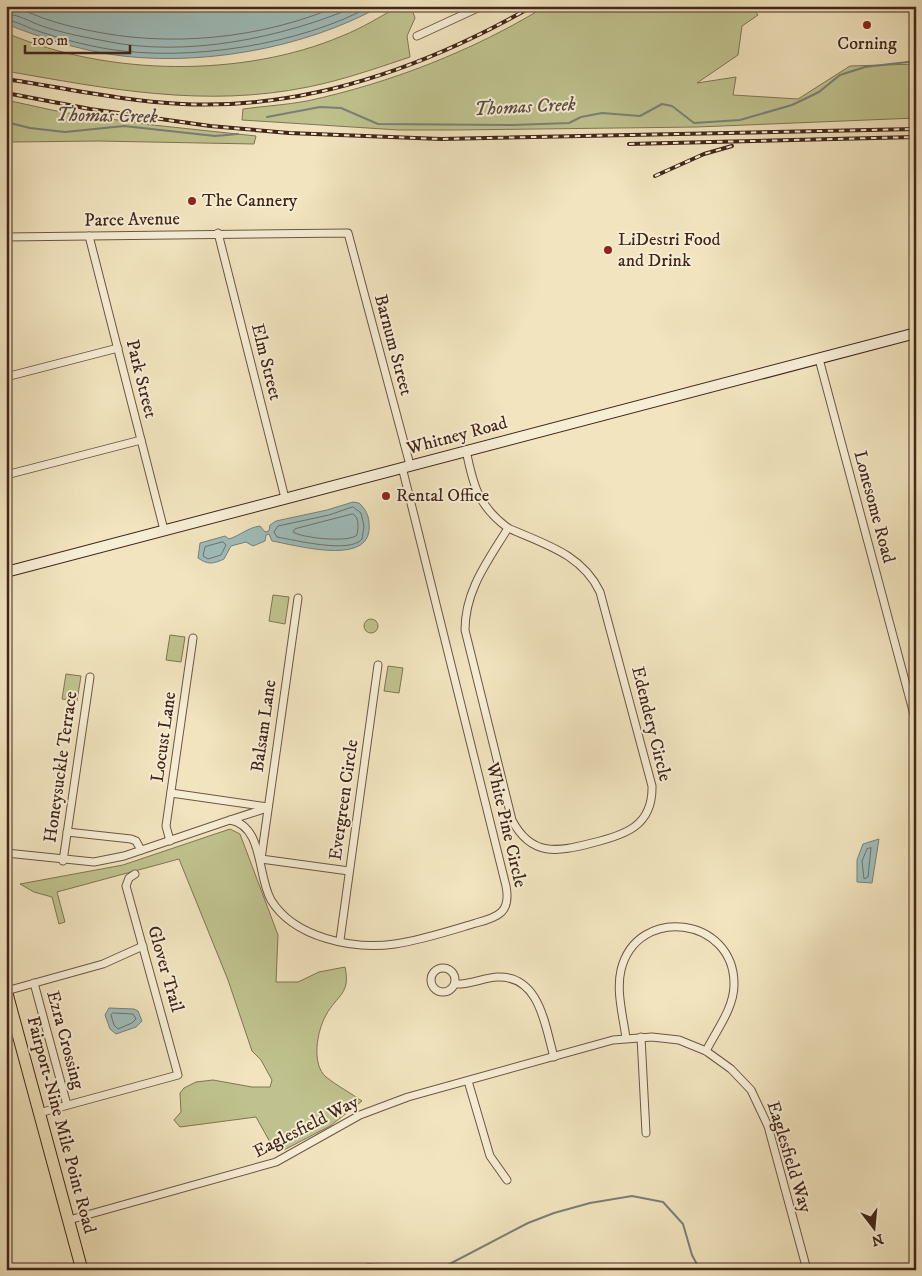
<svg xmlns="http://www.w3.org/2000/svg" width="922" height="1276" font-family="'IM FELL DW Pica',serif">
	<rect width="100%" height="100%" fill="#f1e4be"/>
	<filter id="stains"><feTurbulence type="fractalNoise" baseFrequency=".004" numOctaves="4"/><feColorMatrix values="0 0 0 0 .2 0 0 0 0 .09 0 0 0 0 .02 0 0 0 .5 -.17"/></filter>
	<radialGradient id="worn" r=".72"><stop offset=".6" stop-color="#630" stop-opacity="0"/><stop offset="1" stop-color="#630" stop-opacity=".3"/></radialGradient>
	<!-- green -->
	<g fill="#bfc28e" stroke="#807454">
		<path d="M399 6H411L415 18 407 36 410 57C377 68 343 80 308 87 205 108 108 89 6 71V35L9 34C108 76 243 78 342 36 362 28 380 17 399 6Z"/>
		<path d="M546 6H751L758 15 742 26 738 55 697 83 736 77 733 95 798 99 850 66 916 64V118L697 127 457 130H399L242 120 243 109C264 106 286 105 307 101 390 83 473 51 546 6Z"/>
		<polygon points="6,100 61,112 153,125 256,136 254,144 98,141 13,142 6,139"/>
		<polygon points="273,595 289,597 285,624 269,621"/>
		<circle cx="371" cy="626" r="7"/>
		<polygon points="170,635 185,637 181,662 166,660"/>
		<polygon points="388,666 403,668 399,693 384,691"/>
		<polygon points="66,674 81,676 77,701 62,699"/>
		<path d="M230 829 240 834 278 935 276 982H298L319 972 345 967C351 994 337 995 326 1015 317 1031 311 1064 326 1077 337 1086 351 1093 362 1101L330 1126 280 1152 270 1142 256 1117 180 1127 174 1120 181 1112 180 1093 184 1088 196 1082 213 1080 252 1087H270L272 1080 261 1060 252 1051 228 980 179 859 57 892 65 922 59 924 52 897 34 892 20 884 123 865Z"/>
	</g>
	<!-- water -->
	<g fill="#9ebcba" stroke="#79807a">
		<path d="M6 6H381C304 49 196 68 108 54 73 48 39 37 6 24Z"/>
		<path d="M353 502 359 503C368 511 370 520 369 531 365 565 295 545 272 541L269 534 266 535 265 541 253 546 246 542 231 546 224 559C213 564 208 565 198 558L200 543 225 536 229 539C241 535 247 528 260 526L265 532 269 531 270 525 276 521 327 510Z"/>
		<polygon points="879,839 872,883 857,882 857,860 863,844"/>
		<polygon points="109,1008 134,1009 138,1011 142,1021 136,1027 116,1034 110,1029 105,1015"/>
	</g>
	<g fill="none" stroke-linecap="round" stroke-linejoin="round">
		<!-- shore -->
		<g stroke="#70706a" stroke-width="1">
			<path d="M10 6C21 9 32 14 43 18 57 23 72 27 87 30 169 48 261 39 338 6"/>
			<path d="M6 14C18 14 30 22 42 26 62 33 84 37 105 41 186 58 282 38 357 6"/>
			<path d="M6 20C17 21 28 28 38 31 61 39 85 45 108 49 188 62 300 45 371 6"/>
			<path d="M353 507 361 513 364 526 362 539C350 554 295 540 277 537L274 532 278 526 329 515Z"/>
			<path d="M353 514C360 518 358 528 357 535 349 543 302 538 293 532L295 529Z"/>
			<polygon points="223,542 226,545 221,555 208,559 203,556 205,547"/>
			<polygon points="871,848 868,877 864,879 862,861 867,849"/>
			<polygon points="113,1013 133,1014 136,1019 132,1023 118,1029 114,1025 111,1015"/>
		</g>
		<!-- stream -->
		<g stroke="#79807a" stroke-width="2">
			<polyline points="267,117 320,107 341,108 378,124 513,125 569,123 581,117 602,113 640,116 662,104 672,106 694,123 740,120 792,105 819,92 840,75 865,67 916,61"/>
			<polyline points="6,122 30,128 65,132 124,126 215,136 238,134"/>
			<polyline points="351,1270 368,1264 440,1269 528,1223 554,1213 590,1203 632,1196 663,1202 683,1224 692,1255 700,1270"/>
		</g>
		<defs>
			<g id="street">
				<polyline points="417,36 482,6"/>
				<polyline points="218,233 285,498"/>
				<polyline points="89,236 164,530"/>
				<polyline points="6,237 348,233 410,465"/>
				<polyline points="819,359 916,722"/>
				<polyline points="6,377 118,348"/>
				<path d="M466 450C473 485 478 506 508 528"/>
				<polyline points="6,475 141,440"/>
				<path d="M508 528C544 544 582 554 600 592L652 786C653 826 625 835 592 843 558 852 531 857 512 820L465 630C465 590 488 561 508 528Z"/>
				<polyline points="298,598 261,859 349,871"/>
				<polyline points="171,793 268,807"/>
				<polyline points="230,820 267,808"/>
				<polyline points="67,832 131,839 136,841 141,850"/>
				<polyline points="170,841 166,826 193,638"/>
				<path d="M6 853 94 862 124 856 230 820C264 826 257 876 271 900 294 938 354 950 395 944 422 940 449 931 476 923 499 917 511 912 506 886L402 467"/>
				<polyline points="63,861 90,677"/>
				<polyline points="340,940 378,665"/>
				<circle cx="443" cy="980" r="12"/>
				<polyline points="34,983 67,1105"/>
				<path d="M455 984C470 985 482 978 497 977 540 975 545 1026 554 1057"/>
				<polyline points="6,991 103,964 143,946"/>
				<polyline points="641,1037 646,1133"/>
				<path d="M626 1038C623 1016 616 991 621 970 637 904 735 917 734 985 734 1008 716 1031 706 1051"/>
				<polyline points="468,1081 490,1156 507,1180"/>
				<polyline points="39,1113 178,1075 126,886 129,878 135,874"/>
				<polyline points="69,1220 276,1162 360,1115 408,1097 613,1040 652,1037 679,1040 706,1051 731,1069 751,1090 768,1126 807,1270"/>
				<polyline points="914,1270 916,1264"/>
			</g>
			<polyline id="secondary" points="6,572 916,333"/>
			<polyline id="primary" points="6,990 82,1270"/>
		</defs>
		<!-- street casing -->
		<use href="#street" stroke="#6e5543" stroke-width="9"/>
		<!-- secondary casing -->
		<use href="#secondary" stroke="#42251a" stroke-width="12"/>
		<!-- primary casing -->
		<use href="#primary" stroke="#42251a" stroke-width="13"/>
		<!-- street -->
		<use href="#street" stroke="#f6edd5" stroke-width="7"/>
		<!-- secondary -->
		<use href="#secondary" stroke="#f6edd5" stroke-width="10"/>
		<!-- primary -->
		<use href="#primary" stroke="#f1e4be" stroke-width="11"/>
		<defs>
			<g id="rail">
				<path d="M6 79C64 88 123 101 182 104 307 110 426 67 533 6"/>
				<polyline points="6,93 90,109 210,126 289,133 441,139 916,129"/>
				<polyline points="629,144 916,137"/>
				<polyline points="655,176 704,154 732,146"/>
			</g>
		</defs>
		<!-- rail casing -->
		<use href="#rail" stroke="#42251a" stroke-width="4"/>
		<!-- rail -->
		<use href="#rail" stroke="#f6edd5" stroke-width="2" stroke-dasharray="5.5" stroke-linecap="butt"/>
	</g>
	<!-- markers -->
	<g fill="#8f2418" stroke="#f6edd5" stroke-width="2">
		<circle cx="867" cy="25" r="5"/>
		<circle cx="192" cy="201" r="5"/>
		<circle cx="608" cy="250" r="5"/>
		<circle cx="386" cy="496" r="5"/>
	</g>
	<g text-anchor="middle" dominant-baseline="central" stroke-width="4" stroke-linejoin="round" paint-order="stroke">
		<!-- poi labels -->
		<g font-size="18" fill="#42251a" stroke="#f6edd5" text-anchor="start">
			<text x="867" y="44" text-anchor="middle">Corning</text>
			<text x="202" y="201">The Cannery</text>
			<text x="618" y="240">LiDestri Food<tspan x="618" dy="21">and Drink</tspan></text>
			<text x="396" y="496">Rental Office</text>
		</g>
		<!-- street labels -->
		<g font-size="18" fill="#42251a" stroke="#f6edd5">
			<text transform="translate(132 220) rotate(-1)">Parce Avenue</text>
			<text transform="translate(393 345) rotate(75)">Barnum Street</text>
			<text transform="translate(266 362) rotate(76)">Elm Street</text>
			<text transform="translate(141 379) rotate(76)">Park Street</text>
			<text transform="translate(457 436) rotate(-15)">Whitney Road</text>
			<text transform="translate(874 507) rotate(75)">Lonesome Road</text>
			<text transform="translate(651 724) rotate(76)">Edendery Circle</text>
			<text transform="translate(264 726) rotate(-82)">Balsam Lane</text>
			<text transform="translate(164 737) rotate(-82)">Locust Lane</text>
			<text transform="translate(61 767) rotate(-82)">Honeysuckle Terrace</text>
			<text transform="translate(344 800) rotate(-82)">Evergreen Circle</text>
			<text transform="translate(506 825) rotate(77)">White Pine Circle</text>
			<text transform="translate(165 969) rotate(74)">Glover Trail</text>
			<text transform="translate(65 1040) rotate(75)">Ezra Crossing</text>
			<text transform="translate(61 1125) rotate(75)">Fairport-Nine Mile Point Road</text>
			<text transform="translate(306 1127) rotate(-27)">Eaglesfield Way</text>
			<text transform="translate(789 1157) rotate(73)">Eaglesfield Way</text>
		</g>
		<!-- water labels -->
		<g font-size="19" font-style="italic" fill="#594b42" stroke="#f6edd5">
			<text transform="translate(525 107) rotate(-3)">Thomas Creek</text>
			<text transform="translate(107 116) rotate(1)">Thomas Creek</text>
		</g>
	</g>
	<!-- margin -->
	<rect width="922" height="1276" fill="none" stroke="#f1e4be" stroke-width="25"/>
	<rect x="8" y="8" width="907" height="1261" fill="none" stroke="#42251a" stroke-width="2.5"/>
	<rect x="12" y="12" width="897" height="1251" fill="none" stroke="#42251a"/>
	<!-- north arrow -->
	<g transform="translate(874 1228) rotate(164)" stroke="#f6edd5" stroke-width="4" paint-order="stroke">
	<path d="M0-4L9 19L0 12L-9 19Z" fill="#42251a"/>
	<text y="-8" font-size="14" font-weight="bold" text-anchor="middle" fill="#42251a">N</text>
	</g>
	<!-- scale -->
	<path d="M25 45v8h105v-8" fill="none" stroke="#42251a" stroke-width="2.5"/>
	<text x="32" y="45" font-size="15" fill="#42251a" stroke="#f6edd5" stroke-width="4" paint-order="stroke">100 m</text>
	<rect width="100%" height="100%" filter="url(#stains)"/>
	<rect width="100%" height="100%" fill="url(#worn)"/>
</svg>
